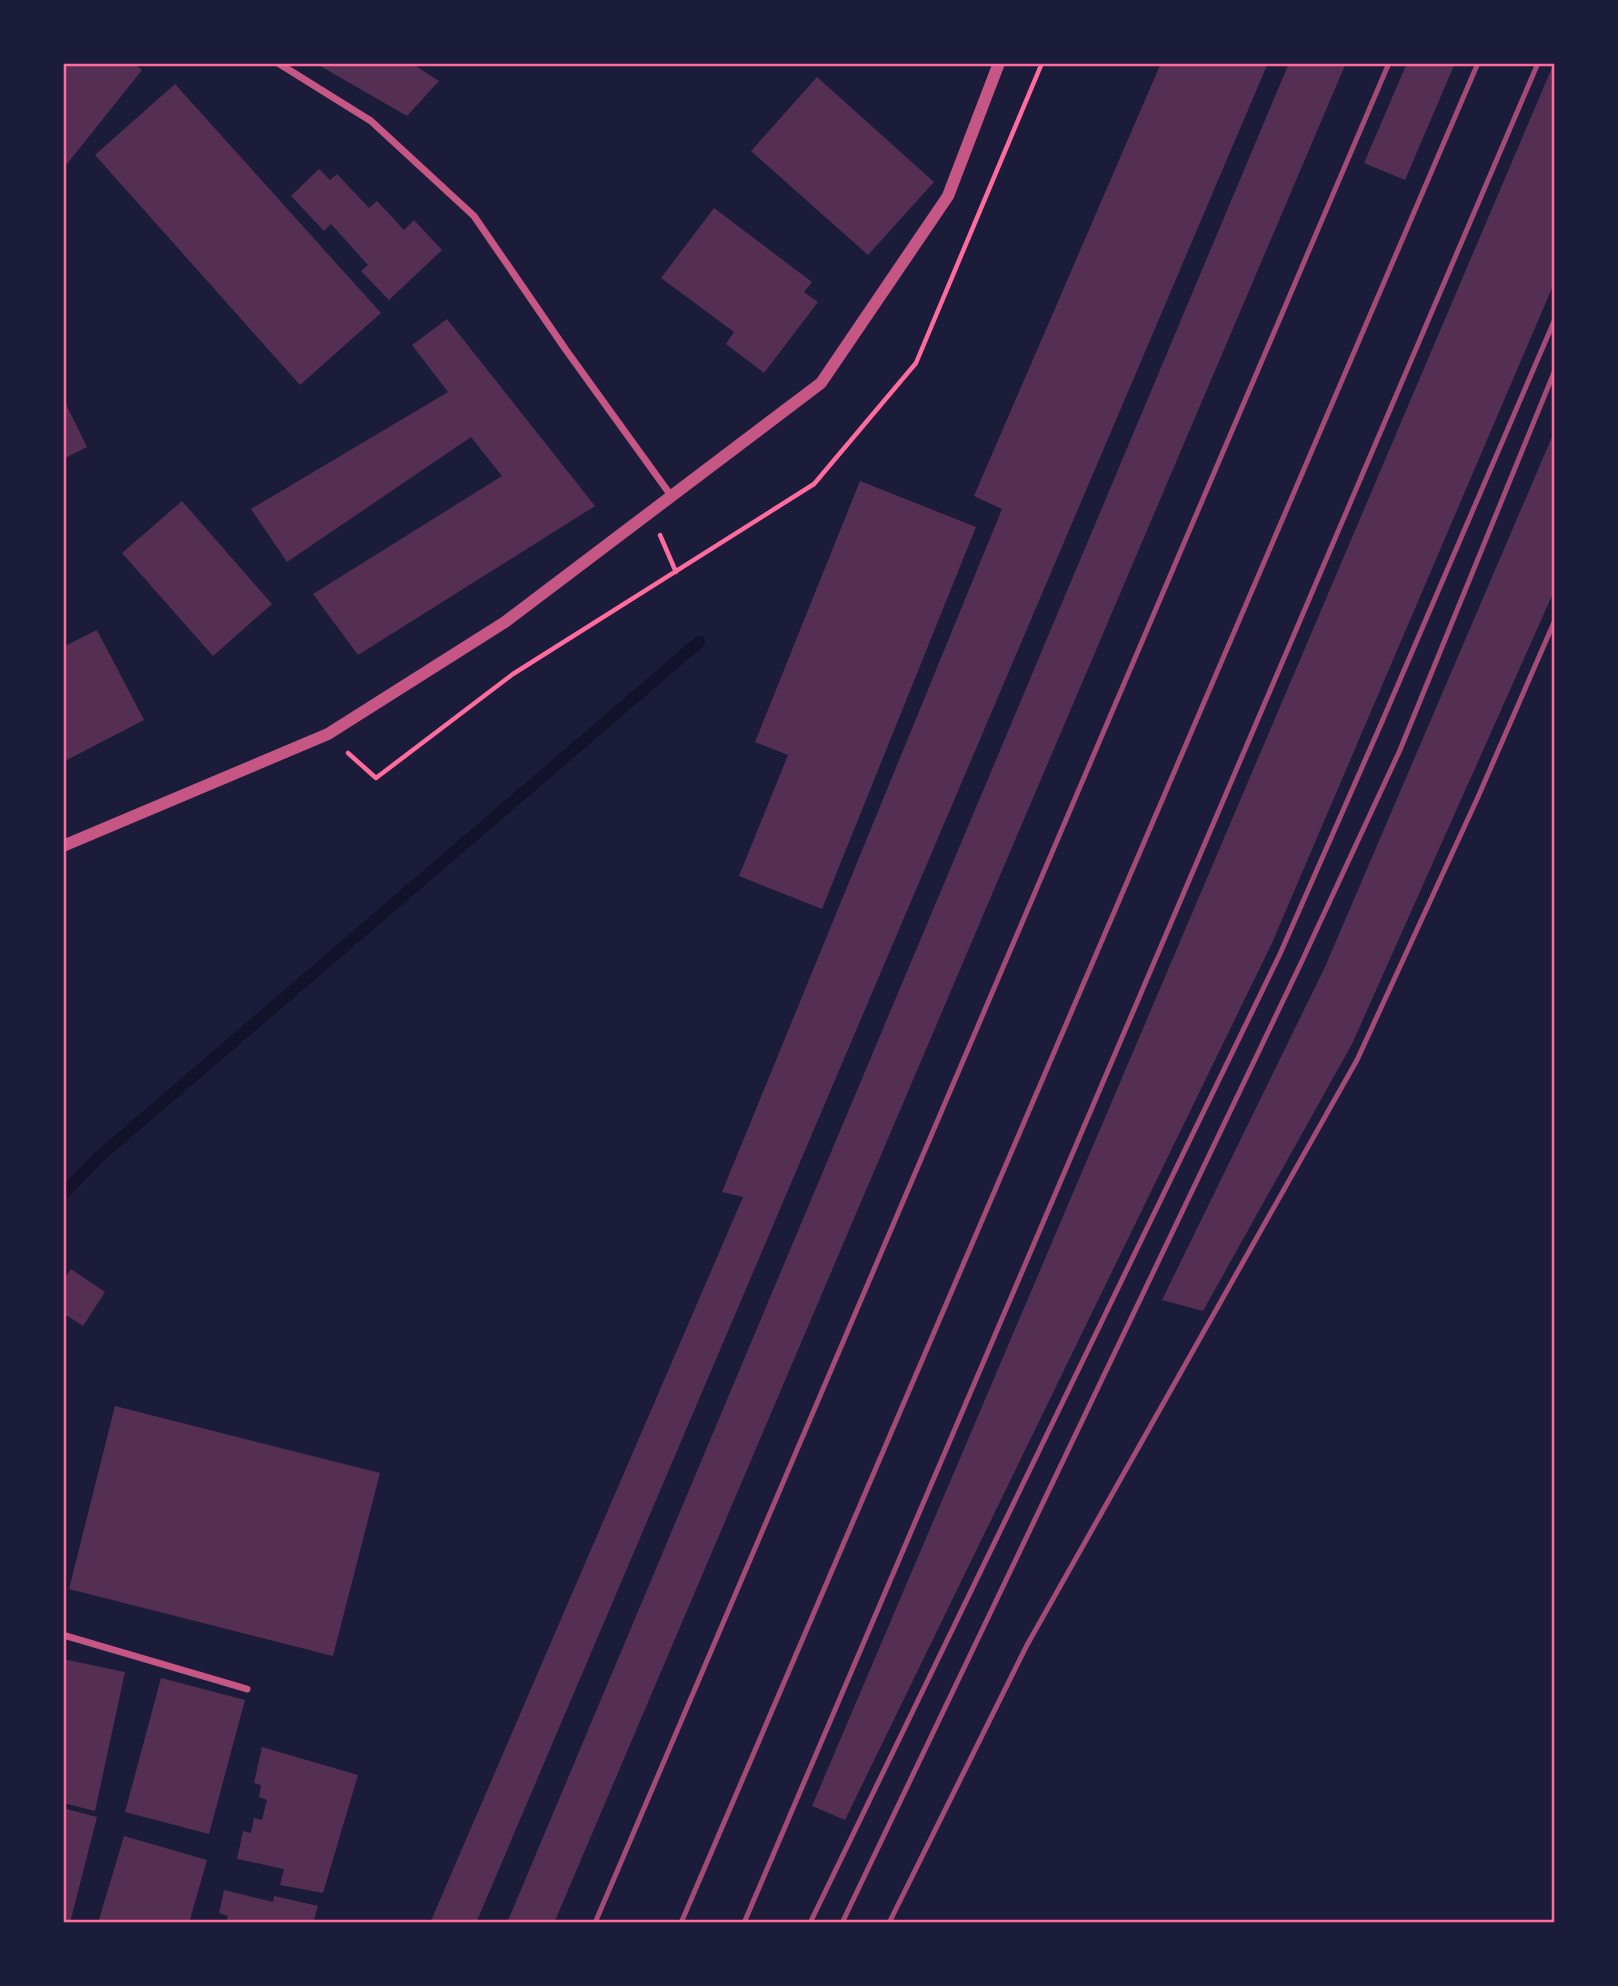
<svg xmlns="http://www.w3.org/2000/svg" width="1618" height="1986" font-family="Rubik,sans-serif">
	<rect width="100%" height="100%" fill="#1b1b3a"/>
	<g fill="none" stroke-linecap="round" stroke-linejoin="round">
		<!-- stream -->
		<polyline stroke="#12122b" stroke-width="12" points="63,1194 100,1156 699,642"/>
	</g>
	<!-- building -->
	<g fill="#542f53">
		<polygon points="63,63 133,63 142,70 63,169"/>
		<polygon points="315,63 411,63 439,81 407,116"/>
		<polygon points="1161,63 1268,63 476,1923 430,1923 743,1197 722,1192 1002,509 974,496"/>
		<polygon points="1289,63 1346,63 554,1923 507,1923"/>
		<polygon points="1407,63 1455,63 1405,180 1364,163"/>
		<polygon points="1554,63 1555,281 1272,943 845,1820 812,1806"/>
		<polygon points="817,77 934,182 868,255 751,151"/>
		<polygon points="175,84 381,313 300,385 95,155"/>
		<polygon points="319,169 330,180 337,174 369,208 377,201 404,230 414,220 442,250 389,300 361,271 368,265 331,224 324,231 291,196"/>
		<polygon points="714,208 812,282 804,292 818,302 764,373 726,344 734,332 661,278"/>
		<polygon points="447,319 595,506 358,655 313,594 502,476 471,437 287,562 251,509 448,392 412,345"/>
		<polygon points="63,398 87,447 63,459"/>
		<polygon points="1555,430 1555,589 1352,1044 1203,1311 1162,1300 1325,967"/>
		<polygon points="860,481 976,527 822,909 739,876 788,755 755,742"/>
		<polygon points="182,501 272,604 213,656 122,553"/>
		<polygon points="97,630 144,720 63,762 63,647"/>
		<polygon points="71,1269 105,1292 83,1326 63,1313 63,1281"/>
		<polygon points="115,1406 380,1473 333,1656 69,1589"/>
		<polygon points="63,1659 125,1672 95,1811 63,1803"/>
		<polygon points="161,1678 245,1700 209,1834 125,1812"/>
		<polygon points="262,1747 358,1775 323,1893 280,1885 284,1869 237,1859 243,1831 251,1833 254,1818 262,1820 267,1800 259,1797 261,1785 254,1783"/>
		<polygon points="63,1808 97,1817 70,1923 63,1923"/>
		<polygon points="124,1836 207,1860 189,1923 98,1923"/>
		<polygon points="224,1890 273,1902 274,1896 318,1906 313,1923 226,1923 228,1916 219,1913"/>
	</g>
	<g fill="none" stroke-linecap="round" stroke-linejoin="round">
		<!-- path -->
		<g stroke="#ff6b9d" stroke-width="4.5">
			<polyline points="660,535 676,572"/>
			<polyline points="348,753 376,778 513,674 814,484 916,363 1042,63"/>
		</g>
		<!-- minor -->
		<g stroke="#c65784" stroke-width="7">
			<polyline points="278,63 371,121 474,216 566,350 672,497"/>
			<polyline points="63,1635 247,1689"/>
		</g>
		<!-- tertiary -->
		<polyline stroke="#c65784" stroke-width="12" points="63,846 328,734 505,622 821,383 948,196 999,63"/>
		<!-- rail -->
		<g stroke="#a44b75" stroke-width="5">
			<polyline points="595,1923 1389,63"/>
			<polyline points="681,1923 1478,63"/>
			<polyline points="744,1923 1538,63"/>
			<polyline points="810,1923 1280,954 1381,724 1555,319"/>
			<polyline points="842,1923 1302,961 1400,750 1555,370"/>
			<polyline points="889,1923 1027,1645 1357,1060 1478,797 1555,620"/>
		</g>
	</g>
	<!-- border -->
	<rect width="1618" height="1986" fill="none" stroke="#1b1b3a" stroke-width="130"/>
	<rect x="65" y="65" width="1488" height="1856" fill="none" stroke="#ff6b9d" stroke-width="2.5"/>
</svg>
